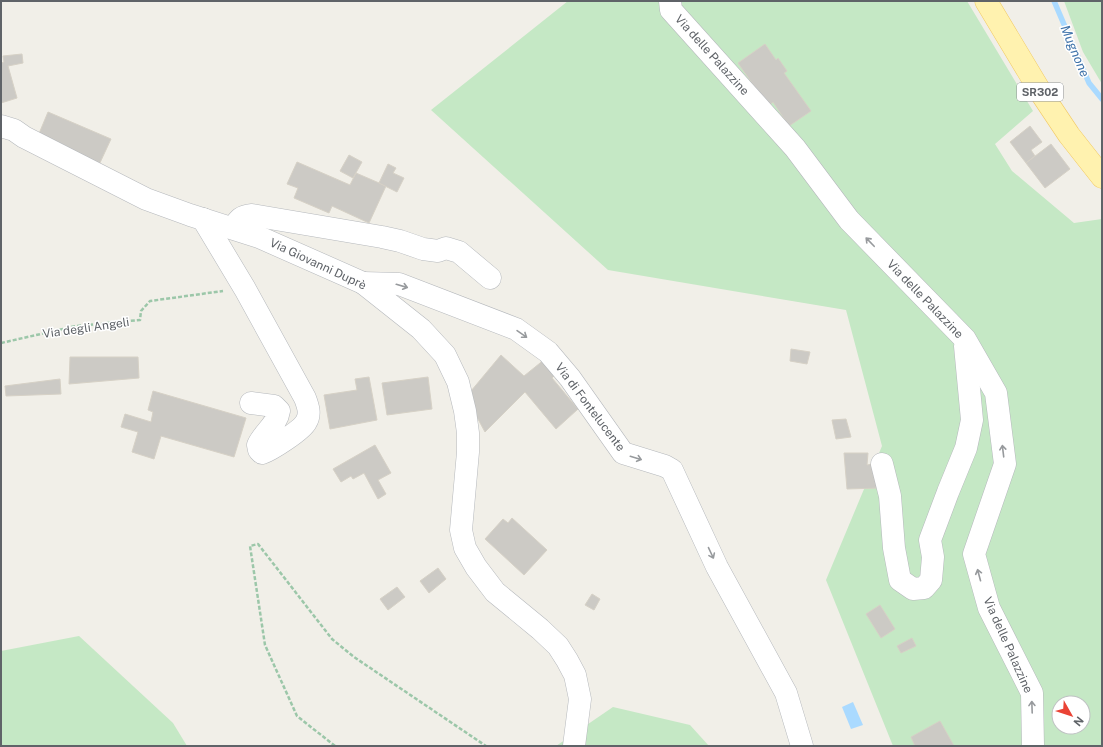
<svg xmlns="http://www.w3.org/2000/svg" width="1103" height="747" font-family="'Public Sans',sans-serif">
	<rect width="100%" height="100%" fill="#f1efe8"/>
	<!-- green -->
	<g fill="#c5e8c5" fill-rule="evenodd">
		<path d="M568 1H967L1033 111 995 144 1012 171 1074 223 1102 219V746H893L826 580 882 446 846 310 608 270 431 110ZM1059 703H1083V727H1059Z"/>
		<polygon points="1064,1 1102,1 1102,84 1083,52"/>
		<polygon points="79,636 173,723 187,746 1,746 1,651"/>
		<polygon points="613,707 690,725 709,746 556,746"/>
	</g>
	<!-- water -->
	<polygon fill="#aadaff" points="853,702 863,725 851,729 842,707"/>
	<g fill="none" stroke-linecap="round" stroke-linejoin="round">
		<!-- stream -->
		<polyline stroke="#aadaff" stroke-width="5.5" points="1054,1 1089,83 1102,99"/>
	</g>
	<!-- building -->
	<g fill="#cccac5" stroke="#d6d1c6">
		<polygon points="765,44 776,60 778,58 787,71 784,73 811,111 789,126 773,102 768,106 738,63"/>
		<polygon points="22,54 23,63 8,66 17,98 1,103 1,63 4,62 3,56"/>
		<polygon points="48,112 111,139 98,167 38,136"/>
		<polygon points="1030,126 1042,142 1031,150 1035,156 1026,163 1010,142"/>
		<polygon points="1051,144 1070,169 1045,188 1026,163"/>
		<polygon points="349,155 362,162 353,178 340,171"/>
		<polygon points="297,162 350,185 356,173 386,186 369,223 332,206 329,213 294,198 298,188 287,184"/>
		<polygon points="388,164 396,168 393,173 404,178 397,192 379,183"/>
		<polygon points="791,349 810,352 807,364 790,361"/>
		<polygon points="501,355 524,376 545,359 559,371 552,378 578,409 556,429 525,392 485,432 466,397"/>
		<polygon points="70,357 138,357 139,378 69,384"/>
		<polygon points="369,377 377,420 330,429 324,395 357,390 355,379"/>
		<polygon points="428,377 432,409 387,415 382,383"/>
		<polygon points="60,379 61,394 6,396 5,386"/>
		<polygon points="153,391 246,418 234,457 161,436 154,459 132,452 138,432 121,427 125,414 151,422 153,412 148,410"/>
		<polygon points="846,419 851,437 836,439 832,420"/>
		<polygon points="375,445 391,473 378,480 386,494 378,499 364,473 353,479 351,476 341,482 333,469"/>
		<polygon points="844,453 868,453 867,465 878,463 879,488 847,489"/>
		<polygon points="512,518 547,550 524,575 485,539 503,519 508,523"/>
		<polygon points="438,568 446,579 429,593 420,581"/>
		<polygon points="397,587 405,597 388,610 380,599"/>
		<polygon points="592,594 600,599 594,610 585,605"/>
		<polygon points="880,605 895,629 881,638 866,614"/>
		<polygon points="912,638 916,646 901,653 897,646"/>
		<polygon points="940,721 954,746 915,746 911,737"/>
	</g>
	<g fill="none" stroke-linecap="round" stroke-linejoin="round">
		<defs>
			<g id="minor">
				<polyline points="670,1 671,10 795,148 849,220 965,339 996,393 1005,464 974,554 989,608 1032,693 1033,746"/>
				<polyline points="1,126 14,130 24,137 146,199 190,215 259,237 363,283 421,329 445,355 458,382 465,411 468,433 468,452 461,530 465,548 476,567 495,592 540,629 558,646 567,660 575,675 580,699 574,746"/>
				<path d="M203 219 245 289 305 398C308 406 311 414 306 422 302 430 271 450 262 453L259 450 258 445C264 432 277 425 279 411L274 406 251 403"/>
				<path d="M233 228C239 219 241 216 252 215L382 237 400 241 423 249 438 251 446 248 459 252 490 278"/>
				<polyline points="363,283 399,284 516,329 548,352 570,378 623,453 665,466 672,470 717,567 786,693 802,746"/>
				<polyline points="882,464 890,496 894,548 900,580 913,589 924,588 931,580 933,557 930,540 948,492 966,448 972,420 965,346"/>
			</g>
			<polyline id="major" points="986,1 1043,96 1069,135 1102,177"/>
		</defs>
		<!-- minor casing -->
		<use href="#minor" stroke="#b5b8bc" stroke-width="23"/>
		<!-- major casing -->
		<use href="#major" stroke="#f2c960" stroke-width="23"/>
		<!-- path -->
		<g stroke="#9cc7a9" stroke-width="2.5" stroke-dasharray="4 2" stroke-linecap="butt">
			<polyline points="1,343 76,326 140,320 141,311 150,301 223,291"/>
			<polyline points="335,746 297,716 265,645 250,546 258,544 332,639 354,657 486,746"/>
		</g>
		<!-- minor -->
		<use href="#minor" stroke="#fff" stroke-width="22"/>
		<!-- major -->
		<use href="#major" stroke="#fff2af" stroke-width="22"/>
	</g>
	<!-- one-way arrows -->
	<defs><path id="oneway-shaft" d="M-6 0H5M1.5-3L5.5 0L1.5 3" fill="none" stroke-width="1.6" stroke-linecap="round" stroke-linejoin="round"/></defs>
	<g stroke="#979a9d">
		<use href="#oneway-shaft" transform="translate(870 242) rotate(-134)"/>
		<use href="#oneway-shaft" transform="translate(402 286) rotate(16)"/>
		<use href="#oneway-shaft" transform="translate(522 334) rotate(35)"/>
		<use href="#oneway-shaft" transform="translate(1003 451) rotate(-97)"/>
		<use href="#oneway-shaft" transform="translate(636 458) rotate(17)"/>
		<use href="#oneway-shaft" transform="translate(711 553) rotate(65)"/>
		<use href="#oneway-shaft" transform="translate(979 575) rotate(-105)"/>
		<use href="#oneway-shaft" transform="translate(1032 707) rotate(-92)"/>
	</g>
	<g text-anchor="middle" dominant-baseline="central" stroke-width="3" stroke-linejoin="round" paint-order="stroke">
		<!-- shield labels -->
		<rect fill="#fff" stroke="#8f9295" stroke-width="1" x="1017" y="83" width="46" height="18" rx="3"/>
		<g font-size="11" font-weight="bold" fill="#5f6368">
			<text x="1040" y="92">SR302</text>
		</g>
		<!-- street labels -->
		<g font-size="12" fill="#5f6368" stroke="#fff">
			<text transform="translate(712 55) rotate(48)">Via delle Palazzine</text>
			<text transform="translate(318 264) rotate(25)">Via Giovanni Duprè</text>
			<text transform="translate(925 299) rotate(46)">Via delle Palazzine</text>
			<text transform="translate(86 328) rotate(-8)">Via degli Angeli</text>
			<text transform="translate(590 407) rotate(53)">Via di Fontelucente</text>
			<text transform="translate(1008 645) rotate(66)">Via delle Palazzine</text>
		</g>
		<!-- water labels -->
		<g font-size="13" font-style="italic" fill="#4174aa" stroke="#fff">
			<text transform="translate(1075 51) rotate(67)">Mugnone</text>
		</g>
	</g>
	<!-- border -->
	<rect width="1103" height="747" fill="none" stroke="#5f6368" stroke-width="4"/>
	<!-- north arrow -->
	<g transform="translate(1071 715) rotate(129)"><circle r="19" fill="#ffffff" stroke="#bfc1c3"/>
	<path d="M0-3L7 15L0 10L-7 15Z" fill="#ea4335"/>
	<text y="-6" font-size="11" font-weight="bold" text-anchor="middle" fill="#5f6368">N</text>
	</g>
</svg>
